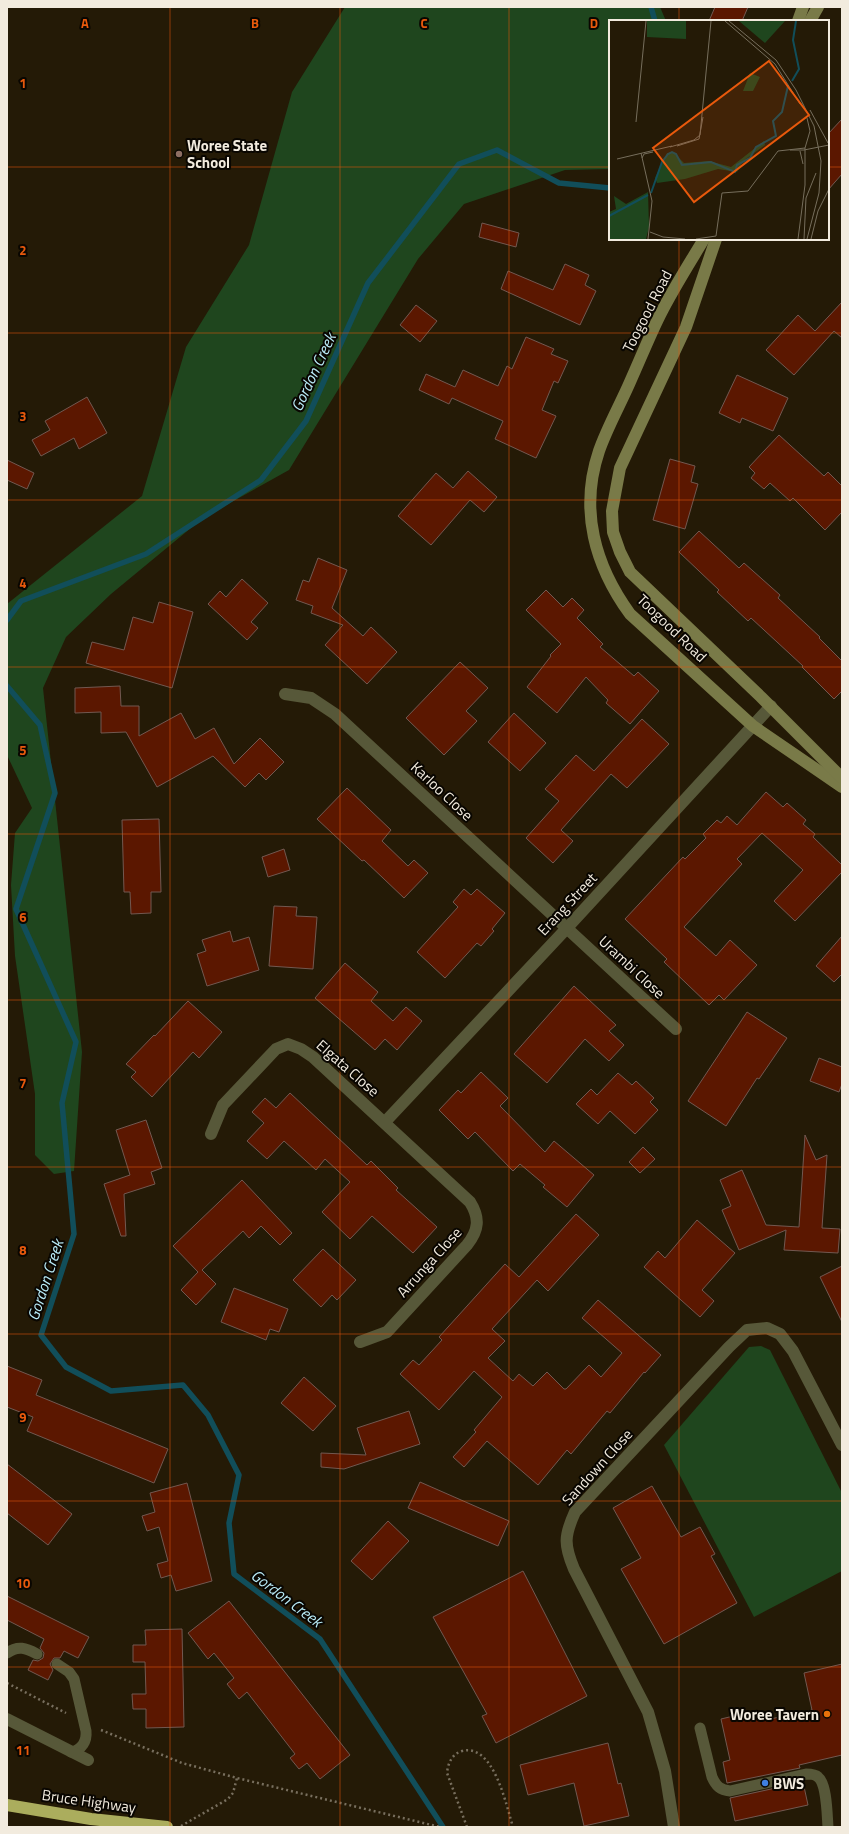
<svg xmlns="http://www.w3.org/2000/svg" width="849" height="1834" font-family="'Titillium Web',sans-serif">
	<rect width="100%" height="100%" fill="#241a06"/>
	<!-- green -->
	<g fill="#1f461e">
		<polygon points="345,7 660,7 666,21 610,21 610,169 565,170 464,204 418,259 289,470 203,518 111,594 66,637 43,688 82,1052 74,1171 54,1174 35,1155 35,1094 15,956 11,885 15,833 32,808 7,755 7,604 142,496 186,347 249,245 292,92"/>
		<polygon points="761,1346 770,1350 842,1493 842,1571 754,1617 664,1445 749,1347"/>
	</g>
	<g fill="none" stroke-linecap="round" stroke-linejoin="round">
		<!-- stream -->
		<g stroke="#114e5a" stroke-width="5.5">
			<polyline points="651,7 655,21"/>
			<polyline points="7,620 21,601 146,554 261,480 306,421 368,283 459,164 497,150 559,183 610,188"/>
			<polyline points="7,686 40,725 55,793 16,909 76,1042 62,1103 74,1234 41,1335 66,1367 111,1391 183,1385 208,1415 239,1475 229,1523 234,1574 320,1639 443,1827"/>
		</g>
	</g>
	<!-- building -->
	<g fill="#5b1700" stroke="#725850">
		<polygon points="715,7 748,7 742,21 709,21"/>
		<polygon points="842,119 842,174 828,190 828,134"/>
		<polygon points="482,223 519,233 516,247 479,237"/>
		<polygon points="565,264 589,275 585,285 596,291 580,325 501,289 508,271 553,290"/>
		<polygon points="842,302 842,338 834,331 794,375 766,350 798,315 815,331"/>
		<polygon points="416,305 437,321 420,342 400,325"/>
		<polygon points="526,337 554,349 551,354 568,361 558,383 554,381 542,410 556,416 536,458 495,439 503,421 452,398 449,404 419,390 426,374 455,387 463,370 498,386 507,366 512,369"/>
		<polygon points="737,375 788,398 773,431 742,418 740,423 719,413"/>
		<polygon points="87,397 107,433 79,449 74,438 41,456 32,440 50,430 45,421"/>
		<polygon points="779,435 824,476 828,472 842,486 842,512 825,530 793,498 790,501 770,483 764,489 751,478 755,473 749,467"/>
		<polygon points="670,459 695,466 691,482 698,484 685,529 653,520"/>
		<polygon points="7,460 34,473 27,489 7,480"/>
		<polygon points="468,471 497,497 484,512 470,500 431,545 398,516 436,473 453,488"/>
		<polygon points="699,531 739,568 744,563 780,595 778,598 820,637 819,638 842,661 842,691 834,699 802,667 803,666 751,618 748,621 717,592 719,590 679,552"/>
		<polygon points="318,558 347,570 332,608 363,636 371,627 397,652 367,684 325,645 343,625 311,613 313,606 296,600 303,580 309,582"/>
		<polygon points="242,579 268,603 251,622 258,628 247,640 208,604 220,591 226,597"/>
		<polygon points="546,590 563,607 572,598 584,610 577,618 603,644 600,647 634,676 638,672 659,691 630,724 606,703 608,700 586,677 557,713 527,687 551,656 550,655 561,644 526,610"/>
		<polygon points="159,602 193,612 172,688 86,663 92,642 124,650 133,617 153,623"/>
		<polygon points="460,662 488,688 466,711 477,721 444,755 406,718"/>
		<polygon points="120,686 121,706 139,706 139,736 181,713 195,739 214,728 234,764 260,738 284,762 266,780 259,773 245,787 213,756 157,787 126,732 101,733 101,712 75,713 75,688"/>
		<polygon points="514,713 546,743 520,771 488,742"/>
		<polygon points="642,719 669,744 627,788 611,774 561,830 573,841 553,863 526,838 559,801 545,789 576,755 594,771"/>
		<polygon points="347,788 391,830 382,841 408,866 414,860 428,873 404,898 364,860 362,861 317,819"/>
		<polygon points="766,792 783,807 787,803 806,820 803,824 815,834 813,837 842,865 842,872 795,921 774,901 803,870 762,833 737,859 742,864 684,927 716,956 730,940 757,965 724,1000 719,995 709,1005 664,962 667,959 625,919 683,857 685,859 706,838 703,834 717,820 721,823 727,816 737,825"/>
		<polygon points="159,819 161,892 151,892 151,913 131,914 130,892 124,892 122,820"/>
		<polygon points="284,849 290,870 268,877 262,857"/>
		<polygon points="464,889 471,895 477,889 505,913 492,929 494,931 481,946 477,943 445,978 417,952 458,907 453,902"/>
		<polygon points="274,906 297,907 296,916 317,917 313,969 269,966"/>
		<polygon points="230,931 233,942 249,937 259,970 207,986 197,954 206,951 202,940"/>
		<polygon points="842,936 842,974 834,982 816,966"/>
		<polygon points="345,963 378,992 371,1001 393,1021 406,1007 422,1021 397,1050 385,1039 375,1050 315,998"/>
		<polygon points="574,986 616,1025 609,1031 624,1045 609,1061 585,1039 547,1083 514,1054"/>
		<polygon points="188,1001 222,1032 199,1058 193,1052 152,1097 131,1077 136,1072 126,1064 154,1035 155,1036"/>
		<polygon points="747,1012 787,1038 759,1079 757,1078 726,1126 688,1101"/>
		<polygon points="819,1058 842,1067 842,1084 839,1092 810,1081"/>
		<polygon points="481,1072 508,1098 500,1106 545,1152 554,1141 594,1175 567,1207 543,1187 545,1185 520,1164 513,1171 475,1132 468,1139 439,1110 458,1090 461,1093"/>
		<polygon points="618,1073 632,1085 636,1081 654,1098 650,1102 658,1110 635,1134 610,1111 598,1124 576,1104 591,1089 597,1095"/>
		<polygon points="290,1093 367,1165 371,1161 398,1188 396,1190 437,1227 413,1253 372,1216 350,1239 322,1212 350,1182 325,1159 316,1170 284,1141 267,1159 247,1141 264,1123 252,1112 265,1098 276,1108"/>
		<polygon points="146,1120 162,1168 151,1172 155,1184 124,1194 126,1236 121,1236 104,1184 130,1175 116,1130"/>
		<polygon points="805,1135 816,1160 827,1155 822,1228 840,1229 838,1253 784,1250 786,1230 739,1250 722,1210 731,1206 720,1180 742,1170 766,1225 799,1227"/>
		<polygon points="643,1147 655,1159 640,1173 629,1162"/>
		<polygon points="242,1180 292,1233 280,1245 261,1226 249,1238 243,1231 202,1270 216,1284 196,1305 181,1290 198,1272 173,1246"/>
		<polygon points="576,1214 599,1235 548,1291 537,1280 492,1329 505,1341 488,1358 513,1381 519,1374 533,1386 547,1372 564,1389 566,1389 589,1365 601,1377 622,1353 582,1318 598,1300 661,1355 645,1373 644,1372 610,1413 607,1411 571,1454 567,1450 538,1485 487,1441 464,1467 453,1457 476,1432 474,1430 502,1397 474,1371 439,1410 400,1374 413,1360 419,1365 442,1340 439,1337 505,1264 519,1277"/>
		<polygon points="697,1220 735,1253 702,1290 714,1301 700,1317 644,1267 658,1251 665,1258"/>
		<polygon points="323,1249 356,1280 337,1300 332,1295 321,1307 293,1280"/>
		<polygon points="842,1266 842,1322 820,1277"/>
		<polygon points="234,1288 288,1309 279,1332 270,1329 266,1340 221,1322"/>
		<polygon points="7,1366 42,1380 36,1395 168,1449 154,1483 27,1431 33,1417 7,1407"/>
		<polygon points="304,1377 336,1406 313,1431 281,1403"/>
		<polygon points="409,1411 420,1444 344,1469 321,1467 321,1453 366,1455 357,1428"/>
		<polygon points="7,1464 72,1514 48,1545 7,1513"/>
		<polygon points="420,1482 509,1521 498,1546 408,1508"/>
		<polygon points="187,1483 212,1581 176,1591 171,1575 161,1578 157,1564 168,1561 159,1527 147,1531 142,1516 155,1512 150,1493"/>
		<polygon points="652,1486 681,1537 700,1527 715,1554 711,1556 737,1603 664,1644 621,1569 641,1558 613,1508"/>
		<polygon points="388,1521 409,1541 372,1580 351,1561"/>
		<polygon points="523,1571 587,1696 496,1743 482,1716 487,1714 433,1617"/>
		<polygon points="7,1596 89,1637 78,1658 64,1651 60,1658 54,1658 50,1664 53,1670 48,1680 28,1670 33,1660 38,1661 43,1658 44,1653 40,1648 44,1639 7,1620"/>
		<polygon points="229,1601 350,1755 320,1779 307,1763 299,1769 290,1758 295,1754 247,1692 239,1699 227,1684 234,1678 214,1653 208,1659 188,1633"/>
		<polygon points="182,1629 184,1727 146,1728 146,1709 133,1709 132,1694 146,1694 145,1662 133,1662 133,1645 146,1645 145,1630"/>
		<polygon points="842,1664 842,1755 799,1765 800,1768 727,1783 723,1762 730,1760 721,1719 742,1714 742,1718 760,1714 761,1721 812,1710 804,1673"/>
		<polygon points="608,1743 618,1784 621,1783 629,1816 584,1826 574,1783 528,1795 520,1765"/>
		<polygon points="803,1782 808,1805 735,1821 730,1798"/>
	</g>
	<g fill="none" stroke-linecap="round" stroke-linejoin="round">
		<!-- path -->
		<g stroke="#786f5e" stroke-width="2.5" stroke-dasharray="2 3" stroke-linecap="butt">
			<polyline points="7,1683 66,1713"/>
			<polyline points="101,1730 182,1763 237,1778 440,1827"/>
			<polyline points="181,1826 228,1799 233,1793 237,1778"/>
			<path d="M467 1827 447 1773C448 1763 452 1754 462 1751 494 1743 506 1805 513 1827"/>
		</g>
		<!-- lane -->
		<g stroke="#575839" stroke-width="11">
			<path d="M7 1653C18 1645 26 1648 37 1654"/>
			<path d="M57 1664 69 1672 74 1679 86 1731C87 1741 82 1750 71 1752"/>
			<path d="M700 1728 712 1777C716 1786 720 1790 730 1791L806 1774C810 1774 815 1774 818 1777 827 1784 827 1815 828 1827"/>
		</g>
		<!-- street -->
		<g stroke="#575839" stroke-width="12">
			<polyline points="285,694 311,698 335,714 676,1029"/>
			<polyline points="385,1122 567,928 771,706"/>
			<path d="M211 1134 223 1105 276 1049 288 1044 301 1049 313 1057 470 1202C480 1218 479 1230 467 1245L387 1332 360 1342"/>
			<polyline points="7,1719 88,1760"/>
			<path d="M674 1827 665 1771 648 1712 574 1569C564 1545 564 1536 575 1512L729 1347 747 1330 767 1328 780 1334 793 1351 842 1445"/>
		</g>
		<!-- secondary -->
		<g stroke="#797a48" stroke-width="12">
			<polyline points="798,21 803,7"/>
			<polyline points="810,21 818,7"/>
			<path d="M704 239C689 264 673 289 660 315 649 337 640 360 630 382 620 405 607 428 599 451 579 510 595 566 630 614L753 726 842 787"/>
			<polyline points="716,239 686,327 620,468 612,511 613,532 620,552 630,572 761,697 842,778"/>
		</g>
		<!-- highway -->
		<polyline stroke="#abad5d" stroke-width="12" points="7,1805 91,1819 167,1827"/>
	</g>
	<!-- grid -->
	<path fill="none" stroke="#e8590c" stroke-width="1" stroke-opacity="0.55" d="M170 7V1827M340 7V1827M509 7V1827M679 7V21M7 167H610M828 167H842M679 239V1827M7 333H842M7 500H842M7 667H842M7 834H842M7 1000H842M7 1167H842M7 1334H842M7 1501H842M7 1667H842"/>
	<!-- markers -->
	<circle fill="#8d6e63" stroke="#090601" stroke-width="1.5" cx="179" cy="154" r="4"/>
	<circle fill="#e8710a" stroke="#090601" stroke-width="1.5" cx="827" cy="1714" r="4"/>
	<circle fill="#3f7fe0" stroke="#090601" stroke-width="1.5" cx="765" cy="1783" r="4"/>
	<g text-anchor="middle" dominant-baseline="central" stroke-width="4" stroke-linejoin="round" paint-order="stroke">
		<!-- poi labels -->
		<g font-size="15" font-weight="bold" fill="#f2ebde" stroke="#090601" text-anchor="start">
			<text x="187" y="145">Woree State<tspan x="187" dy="17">School</tspan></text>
			<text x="819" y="1714" text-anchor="end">Woree Tavern</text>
			<text x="773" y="1783">BWS</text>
		</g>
		<!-- street labels -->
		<g font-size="15" fill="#f2ebde" stroke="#090601">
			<text transform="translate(647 311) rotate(-63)">Toogood Road</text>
			<text transform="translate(672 628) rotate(44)">Toogood Road</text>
			<text transform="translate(442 791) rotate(43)">Karloo Close</text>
			<text transform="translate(567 904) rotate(-47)">Erang Street</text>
			<text transform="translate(632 967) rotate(43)">Urambi Close</text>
			<text transform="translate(348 1068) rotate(41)">Elgata Close</text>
			<text transform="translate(429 1262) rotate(-48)">Arrunga Close</text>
			<text transform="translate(597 1467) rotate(-48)">Sandown Close</text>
			<text transform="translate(89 1801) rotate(8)">Bruce Highway</text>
		</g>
		<!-- water labels -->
		<g font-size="16" font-style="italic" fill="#b9ebf7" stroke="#090601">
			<text transform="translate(313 372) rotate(-65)">Gordon Creek</text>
			<text transform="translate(45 1280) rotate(-72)">Gordon Creek</text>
			<text transform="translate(287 1598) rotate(37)">Gordon Creek</text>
		</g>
	</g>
	<!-- overview -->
	<g transform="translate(609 20)">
		<rect width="220" height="220" fill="#241a06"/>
		<path d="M38 1H77V19L38 17ZM130 1H176L156 23ZM141 53 151 57 144 71H134ZM155 121 156 125 134 141 128 152 109 149 76 159 48 163 46 158 58 133H65L75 143 100 141 122 147ZM39 172 40 207 37 219H0V192L7 189 5 176 17 184Z" fill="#1f461e"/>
		<path fill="none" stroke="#114e5a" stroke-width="2" d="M183 61 190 49 184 20 187 1M42 173 53 142 59 134 63 132 67 134 73 145 102 142 126 152 128 145 141 138 147 127 167 116 164 101 173 92 179 66M0 196 39 175"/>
		<path fill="none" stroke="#766e5c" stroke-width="1" d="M116 1 166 44 191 84M120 1 167 40 187 70M187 70 205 106 212 141 210 173 198 219M201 90 219 123M27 102 37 1M68 126 90 119 94 97M61 127 85 120 91 115 102 1M196 128 201 111 198 98M181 130H195M195 130 220 125M191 131 194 144M32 133 43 181 39 219M33 138 35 134 44 132M8 139 63 126M41 212 54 217 76 219M87 219 107 216 113 173 139 171 169 131 196 128M189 219 196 165V128M195 219 197 178 207 153M202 219 209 191 220 169"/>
		<path fill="#e8590c" fill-opacity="0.15" stroke="#e8590c" stroke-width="2" d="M160 41 200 95 85 182 44 128Z"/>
		<rect width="220" height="220" fill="none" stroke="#f2ebde" stroke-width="2"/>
	</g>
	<g font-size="13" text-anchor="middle" font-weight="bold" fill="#e8590c" stroke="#090601" stroke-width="4" stroke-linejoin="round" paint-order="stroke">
		<text x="85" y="28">A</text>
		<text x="255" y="28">B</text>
		<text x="424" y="28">C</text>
		<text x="594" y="28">D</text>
		<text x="23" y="88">1</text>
		<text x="23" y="255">2</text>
		<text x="23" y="421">3</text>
		<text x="23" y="588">4</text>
		<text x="23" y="755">5</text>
		<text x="23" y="922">6</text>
		<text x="23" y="1088">7</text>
		<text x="23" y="1255">8</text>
		<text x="23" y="1422">9</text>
		<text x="23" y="1588">10</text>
		<text x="23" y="1755">11</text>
	</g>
	<!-- border -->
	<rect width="849" height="1834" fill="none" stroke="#f2ebde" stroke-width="16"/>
</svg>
